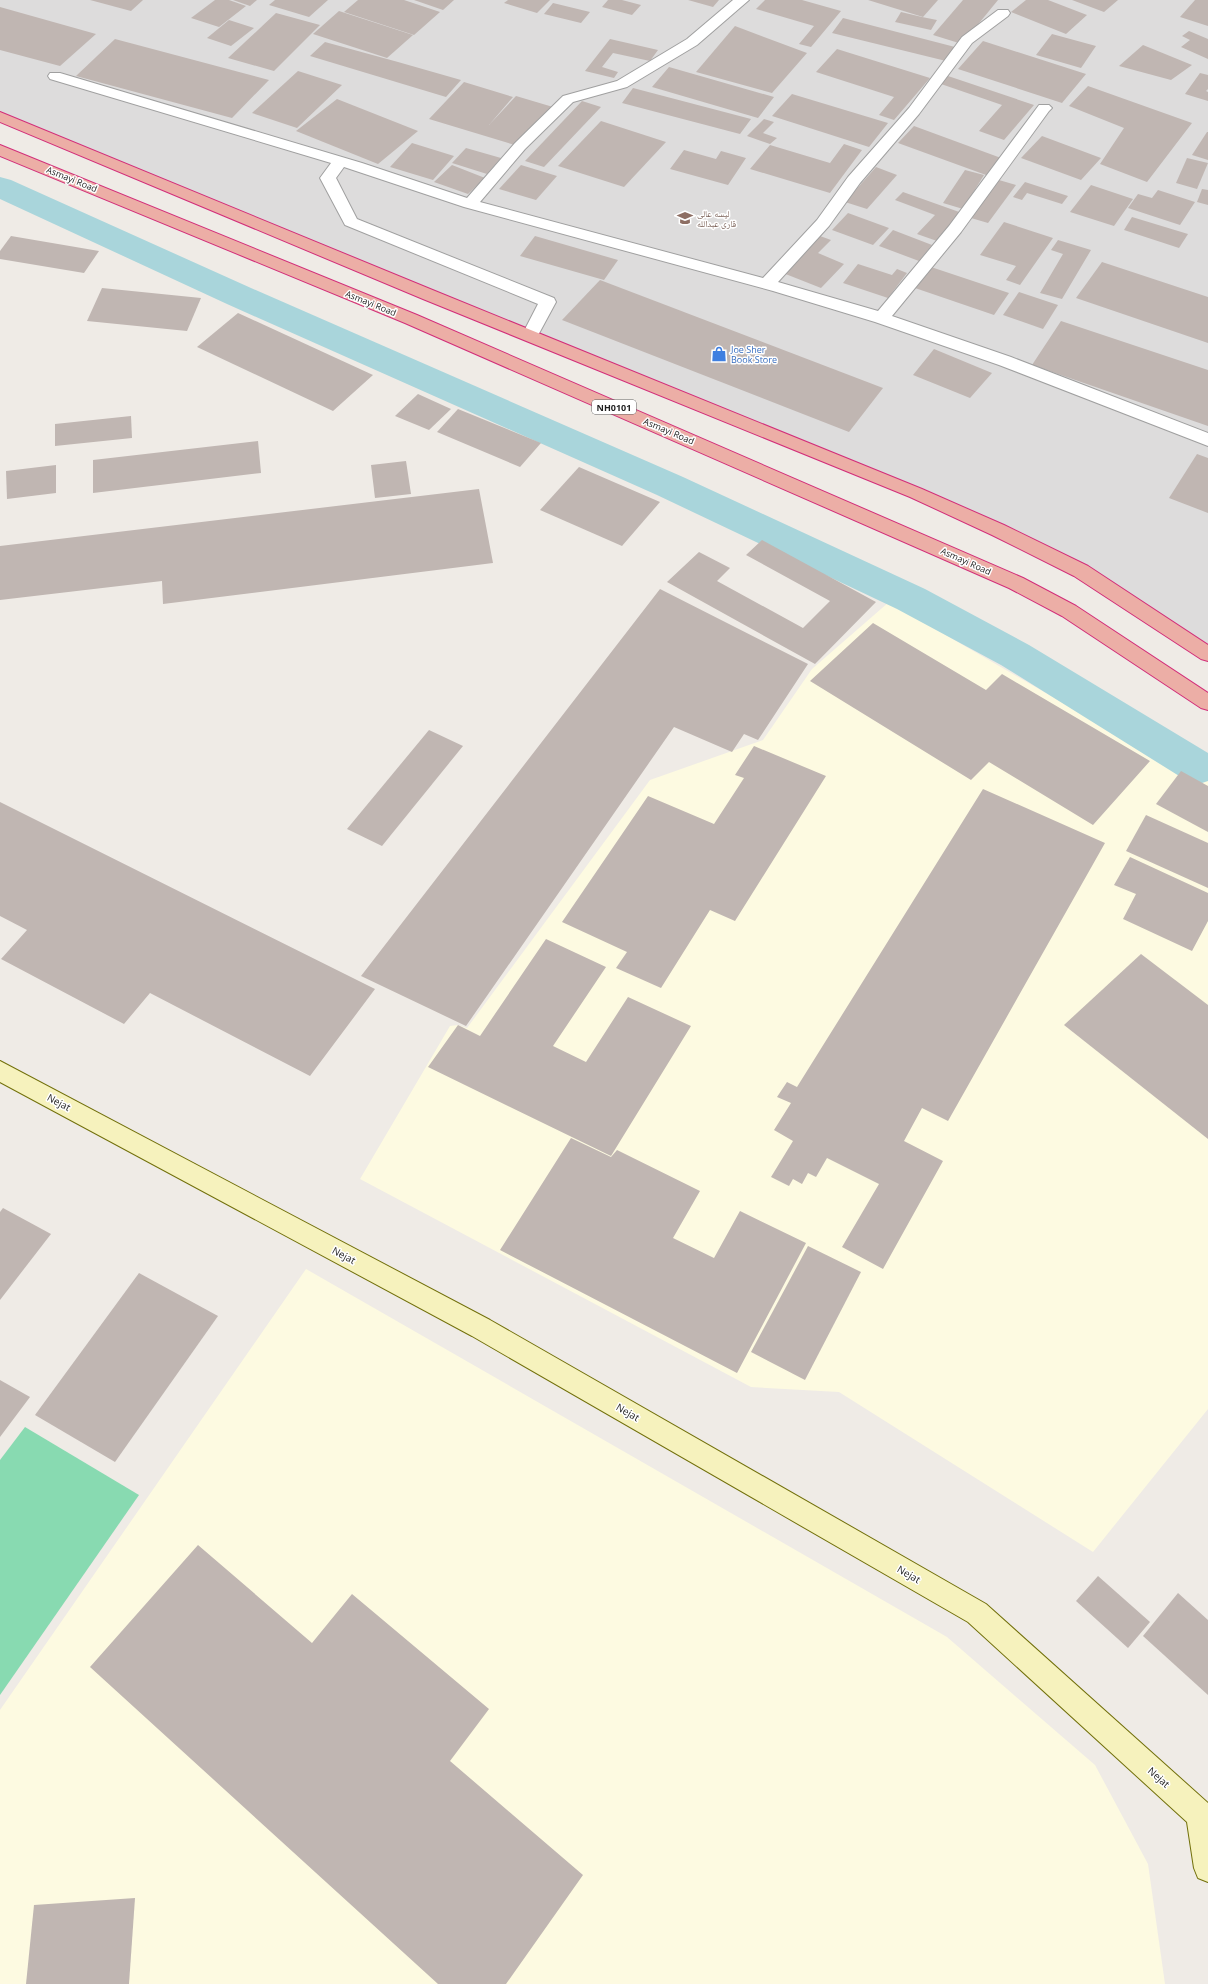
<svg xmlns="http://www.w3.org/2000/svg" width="1208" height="1984" font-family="'Open Sans','Noto Naskh Arabic',sans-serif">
	<rect width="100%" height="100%" fill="#efebe6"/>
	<!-- residential -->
	<polygon fill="#dddcdc" points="0,0 1208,0 1208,654 998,530 0,117"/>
	<!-- education -->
	<g fill="#fdfae1">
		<polygon points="889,602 1168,764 1208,781 1208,1409 1093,1552 839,1392 751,1387 360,1179 450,1026 458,1025 467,1028 650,780 763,740 812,669"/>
		<polygon points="306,1269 947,1637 1095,1765 1148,1864 1165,1984 0,1984 0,1710"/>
	</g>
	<!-- pitch -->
	<polygon fill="#88dab1" points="25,1427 139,1495 0,1695 0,1460"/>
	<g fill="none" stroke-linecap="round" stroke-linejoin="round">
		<!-- canal -->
		<polygon fill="#a9d5db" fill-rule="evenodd" points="0,177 11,180 251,288 683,477 925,589 1029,645 1208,753 1208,781 1199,784 1184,779 1001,665 897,609 657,495 227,304 0,199"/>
	</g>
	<!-- building -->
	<g fill="#c0b6b2">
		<polygon points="90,0 143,0 131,11"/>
		<polygon points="215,0 229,0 246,6 219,27 191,18"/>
		<polygon points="233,0 257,0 250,6"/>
		<polygon points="275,0 328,0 309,17 269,5"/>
		<polygon points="358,0 404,0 440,12 414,35 344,12"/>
		<polygon points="414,0 454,0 443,10"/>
		<polygon points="508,0 550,0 537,13 504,3"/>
		<polygon points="608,0 622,0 641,5 632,15 602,7"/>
		<polygon points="688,0 719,0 713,7"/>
		<polygon points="765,0 802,0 841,11 811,47 799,44 814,26 756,9"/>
		<polygon points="868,0 938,0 923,17"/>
		<polygon points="963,0 998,0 962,44 933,35"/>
		<polygon points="1026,0 1048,0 1087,15 1066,34 1011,12"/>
		<polygon points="1072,0 1118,0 1104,12"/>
		<polygon points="1195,0 1208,0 1208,26 1180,17"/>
		<polygon points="553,3 590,12 581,23 544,14"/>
		<polygon points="0,7 96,34 60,66 0,50"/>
		<polygon points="339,11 413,35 387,58 313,34"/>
		<polygon points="901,12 922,17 937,20 931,30 895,22"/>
		<polygon points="276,13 320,25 274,71 228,58"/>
		<polygon points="843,18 955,47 946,61 832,33"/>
		<polygon points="229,20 254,28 231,46 207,38"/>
		<polygon points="735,26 807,53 772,93 696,72"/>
		<polygon points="1189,31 1208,39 1208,59 1181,47 1190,40 1182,36"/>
		<polygon points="1052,34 1096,46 1081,68 1036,55"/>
		<polygon points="115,39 269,80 232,118 76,76"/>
		<polygon points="610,39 658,50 650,61 613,53 602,67 618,72 614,78 585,71"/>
		<polygon points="983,41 1086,74 1062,103 958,69"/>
		<polygon points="325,42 398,62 461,80 446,97 310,56"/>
		<polygon points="1143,45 1192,65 1171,80 1119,66"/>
		<polygon points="837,49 930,78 894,120 879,115 894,97 816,72"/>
		<polygon points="669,67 774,97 758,118 652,87"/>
		<polygon points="298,71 342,85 297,128 252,113"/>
		<polygon points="1200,73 1208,75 1208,89 1206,91 1208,92 1208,101 1185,94"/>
		<polygon points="948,76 1034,105 1004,140 979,131 1002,105 941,84"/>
		<polygon points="464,82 513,97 489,125 516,96 553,107 518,146 429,119"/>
		<polygon points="1088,86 1192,123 1147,182 1100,164 1124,128 1069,106"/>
		<polygon points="633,88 751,119 740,134 622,103"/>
		<polygon points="792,94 888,123 869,147 772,116"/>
		<polygon points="337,99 418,131 378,164 296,131"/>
		<polygon points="582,101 601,107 544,167 525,161"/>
		<polygon points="764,119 774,122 763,133 777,138 770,144 747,136"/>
		<polygon points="601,121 666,142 624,187 558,166"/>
		<polygon points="914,126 1001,158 986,175 898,143"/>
		<polygon points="1207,132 1208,132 1208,160 1192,155"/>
		<polygon points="1042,136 1101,158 1081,180 1021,158"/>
		<polygon points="412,143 454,156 433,180 390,167"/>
		<polygon points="844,144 862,150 830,193 750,169 770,145 830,163"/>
		<polygon points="466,148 501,158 487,174 452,163"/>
		<polygon points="684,150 716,159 721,151 746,158 728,185 670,169"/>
		<polygon points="1187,158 1208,163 1197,189 1176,183"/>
		<polygon points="452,165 485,178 468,194 434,182"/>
		<polygon points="521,165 557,176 536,200 499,189"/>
		<polygon points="876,167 897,175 867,209 845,202"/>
		<polygon points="965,170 984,175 963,209 943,203"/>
		<polygon points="999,180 1016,185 988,223 971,218"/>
		<polygon points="1025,182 1068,196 1062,204 1027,193 1022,200 1013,197"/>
		<polygon points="1091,185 1133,199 1114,226 1070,212"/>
		<polygon points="1202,189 1208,190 1208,205 1197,202"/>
		<polygon points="1158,190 1195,202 1180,225 1128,208 1138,194 1152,198"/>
		<polygon points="903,192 962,213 937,241 917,234 935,215 895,200"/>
		<polygon points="848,213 889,228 873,245 832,230"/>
		<polygon points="1132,217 1188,234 1179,248 1124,230"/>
		<polygon points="1004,222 1053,238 1020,285 1006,280 1016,266 980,255"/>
		<polygon points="893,230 932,245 919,261 879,246"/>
		<polygon points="11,236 99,251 84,273 0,259 0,251"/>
		<polygon points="535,236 618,260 604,280 520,256"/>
		<polygon points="820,236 831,240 818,253 844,264 821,288 783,273"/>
		<polygon points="1058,240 1091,250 1062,299 1040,293 1063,254 1051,250"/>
		<polygon points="1102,262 1208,297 1208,343 1076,298"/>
		<polygon points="858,264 892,275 897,269 907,273 888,298 843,283"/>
		<polygon points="931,267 1009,293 994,315 915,288"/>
		<polygon points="600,280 883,388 849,432 562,320"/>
		<polygon points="102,288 201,298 187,331 87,321"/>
		<polygon points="1019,292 1058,305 1043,329 1003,315"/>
		<polygon points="238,313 373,375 333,411 197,347"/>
		<polygon points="1061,321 1208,370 1208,426 1032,365"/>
		<polygon points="934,349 992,373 970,398 913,375"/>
		<polygon points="418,394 451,409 429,430 395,416"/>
		<polygon points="458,409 541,443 520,467 437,432"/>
		<polygon points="131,416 132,438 55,446 55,424"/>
		<polygon points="258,441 261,473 93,493 93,460"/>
		<polygon points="1197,454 1208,458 1208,513 1169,498"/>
		<polygon points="406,461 411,494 375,498 371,465"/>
		<polygon points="56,465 56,493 7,499 6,471"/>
		<polygon points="579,467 660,502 622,546 540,510"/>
		<polygon points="479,489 493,563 163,604 162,581 0,600 0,546"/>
		<polygon points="762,540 876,602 815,664 667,582 699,552 730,568 717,581 803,628 830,601 746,555"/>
		<polygon points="660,589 808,664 758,740 744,734 732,752 674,727 466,1026 361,976"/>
		<polygon points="873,623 986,690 1002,674 1150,761 1093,825 989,762 971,780 810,681"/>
		<polygon points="429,730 463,746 382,846 347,829"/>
		<polygon points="754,746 826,776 735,921 710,910 661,988 616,968 627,952 562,922 648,796 714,824 744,778 735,775"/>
		<polygon points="1181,771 1208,786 1208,832 1156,804"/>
		<polygon points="983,789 1105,843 948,1121 922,1108 904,1141 943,1161 883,1269 842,1247 879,1184 827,1158 816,1177 808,1173 802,1184 793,1179 789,1186 771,1177 793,1141 774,1130 791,1103 777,1097 787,1082 797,1087"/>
		<polygon points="0,802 375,989 310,1076 150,993 124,1024 1,959 27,930 0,916"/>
		<polygon points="1146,815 1208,843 1208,888 1126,851"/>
		<polygon points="1130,857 1208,893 1208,921 1192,951 1123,919 1136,894 1114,885"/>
		<polygon points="546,939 606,967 553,1046 586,1062 628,997 691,1026 611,1156 428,1067 458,1025 480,1036"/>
		<polygon points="1141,954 1208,1005 1208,1139 1064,1025"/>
		<polygon points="571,1138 611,1157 617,1150 700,1191 673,1238 714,1258 740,1211 806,1243 737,1373 500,1250"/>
		<polygon points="3,1208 51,1234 0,1300 0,1212"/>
		<polygon points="808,1246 861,1272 805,1380 751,1352"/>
		<polygon points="139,1273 218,1316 115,1462 35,1415"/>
		<polygon points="0,1380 30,1397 0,1437"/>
		<polygon points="198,1545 312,1643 352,1594 489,1709 450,1761 583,1875 506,1984 438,1984 90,1667"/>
		<polygon points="1098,1576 1150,1622 1128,1648 1076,1601"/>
		<polygon points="1178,1593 1208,1620 1208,1695 1143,1636"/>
		<polygon points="135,1898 129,1984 26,1984 34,1905"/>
	</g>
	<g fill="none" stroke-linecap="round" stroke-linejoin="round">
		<defs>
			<polygon id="minor" points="733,0 749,0 697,45 627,87 573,102 525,149 480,202 763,278 817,220 848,177 909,108 962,37 998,10 1008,10 1010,13 1008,16 972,43 919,114 860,183 829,226 778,282 878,311 949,226 1039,105 1049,105 1052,108 1049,111 961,232 892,316 1011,357 1208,433 1208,446 999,365 875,322 773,291 464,207 344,167 336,178 357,219 554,298 556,302 536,339 530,340 524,339 522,335 538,304 345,225 320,178 331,163 50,79 48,76 50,73 60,73 362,163 467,198 515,143 563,96 617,81 687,39"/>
			<polygon id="secondary" points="0,1061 490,1320 986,1604 1208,1803 1208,1882 1198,1878 1194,1868 1187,1822 968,1622 472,1336 0,1082"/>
			<g id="trunk">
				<polygon points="0,112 435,291 922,489 1004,525 1088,566 1208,645 1208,661 1201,659 1074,576 992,535 910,497 423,299 0,122"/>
				<polygon points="0,145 417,315 1023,578 1076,606 1208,693 1208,710 1201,708 1062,616 1009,588 405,323 0,156"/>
			</g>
		</defs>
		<!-- minor casing -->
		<use href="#minor" stroke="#a0a0a0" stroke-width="2"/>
		<!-- secondary casing -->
		<use href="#secondary" stroke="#72700b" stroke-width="2"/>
		<!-- trunk casing -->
		<use href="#trunk" stroke="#d22e7a" stroke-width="2"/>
		<!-- minor -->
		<use href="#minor" fill="#fff" fill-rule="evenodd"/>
		<!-- secondary -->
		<use href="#secondary" fill="#f6f2bd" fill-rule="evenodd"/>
		<!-- trunk -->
		<use href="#trunk" fill="#ecaea6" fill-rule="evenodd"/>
	</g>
	<!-- icons -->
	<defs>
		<symbol id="school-bare" viewBox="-9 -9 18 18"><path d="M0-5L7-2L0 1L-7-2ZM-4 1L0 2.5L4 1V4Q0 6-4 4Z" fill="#8d6e63" stroke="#fff" stroke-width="2.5" paint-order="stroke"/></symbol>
		<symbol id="shop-bare" viewBox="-9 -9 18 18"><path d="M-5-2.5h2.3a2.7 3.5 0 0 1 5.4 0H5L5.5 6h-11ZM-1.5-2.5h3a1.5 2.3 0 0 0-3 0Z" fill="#3f7fe0" stroke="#fff" stroke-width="2.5" paint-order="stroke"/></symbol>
	</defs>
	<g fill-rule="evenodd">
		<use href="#school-bare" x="674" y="207" width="22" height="22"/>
		<use href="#shop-bare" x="708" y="343" width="22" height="22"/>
	</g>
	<g text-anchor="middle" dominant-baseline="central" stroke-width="3" stroke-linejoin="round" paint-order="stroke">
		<!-- far-street labels -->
		<g font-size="9" fill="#1f1f1f" stroke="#fff">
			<text transform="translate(72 179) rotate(22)">Asmayi Road</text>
			<text transform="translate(371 303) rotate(22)">Asmayi Road</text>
			<text transform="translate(669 431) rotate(23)">Asmayi Road</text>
			<text transform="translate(966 561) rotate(24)">Asmayi Road</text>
		</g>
		<!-- far-education labels -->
		<g font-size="9" fill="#785e54" stroke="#fff" text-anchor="start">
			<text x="697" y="213">لیسه عالی<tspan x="697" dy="10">قاری عبدالله</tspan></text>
		</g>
		<!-- far-shop labels -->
		<g font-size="9" fill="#366cbe" stroke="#fff" text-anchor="start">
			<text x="731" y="349">Joe Sher<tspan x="731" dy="10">Book Store</tspan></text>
		</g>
		<!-- shield labels -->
		<rect fill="#fff" stroke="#626262" stroke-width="1" x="592" y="400" width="44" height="14" rx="3"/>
		<g font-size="9" font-weight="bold" fill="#1f1f1f">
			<text x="614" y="407">NH0101</text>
		</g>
		<!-- street labels -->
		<g font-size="10" fill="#1f1f1f" stroke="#fff">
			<text transform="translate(59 1102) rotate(28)">Nejat</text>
			<text transform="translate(344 1255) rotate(28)">Nejat</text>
			<text transform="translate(628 1412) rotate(30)">Nejat</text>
			<text transform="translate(909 1574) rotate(30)">Nejat</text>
			<text transform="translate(1159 1777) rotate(42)">Nejat</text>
		</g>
	</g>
</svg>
